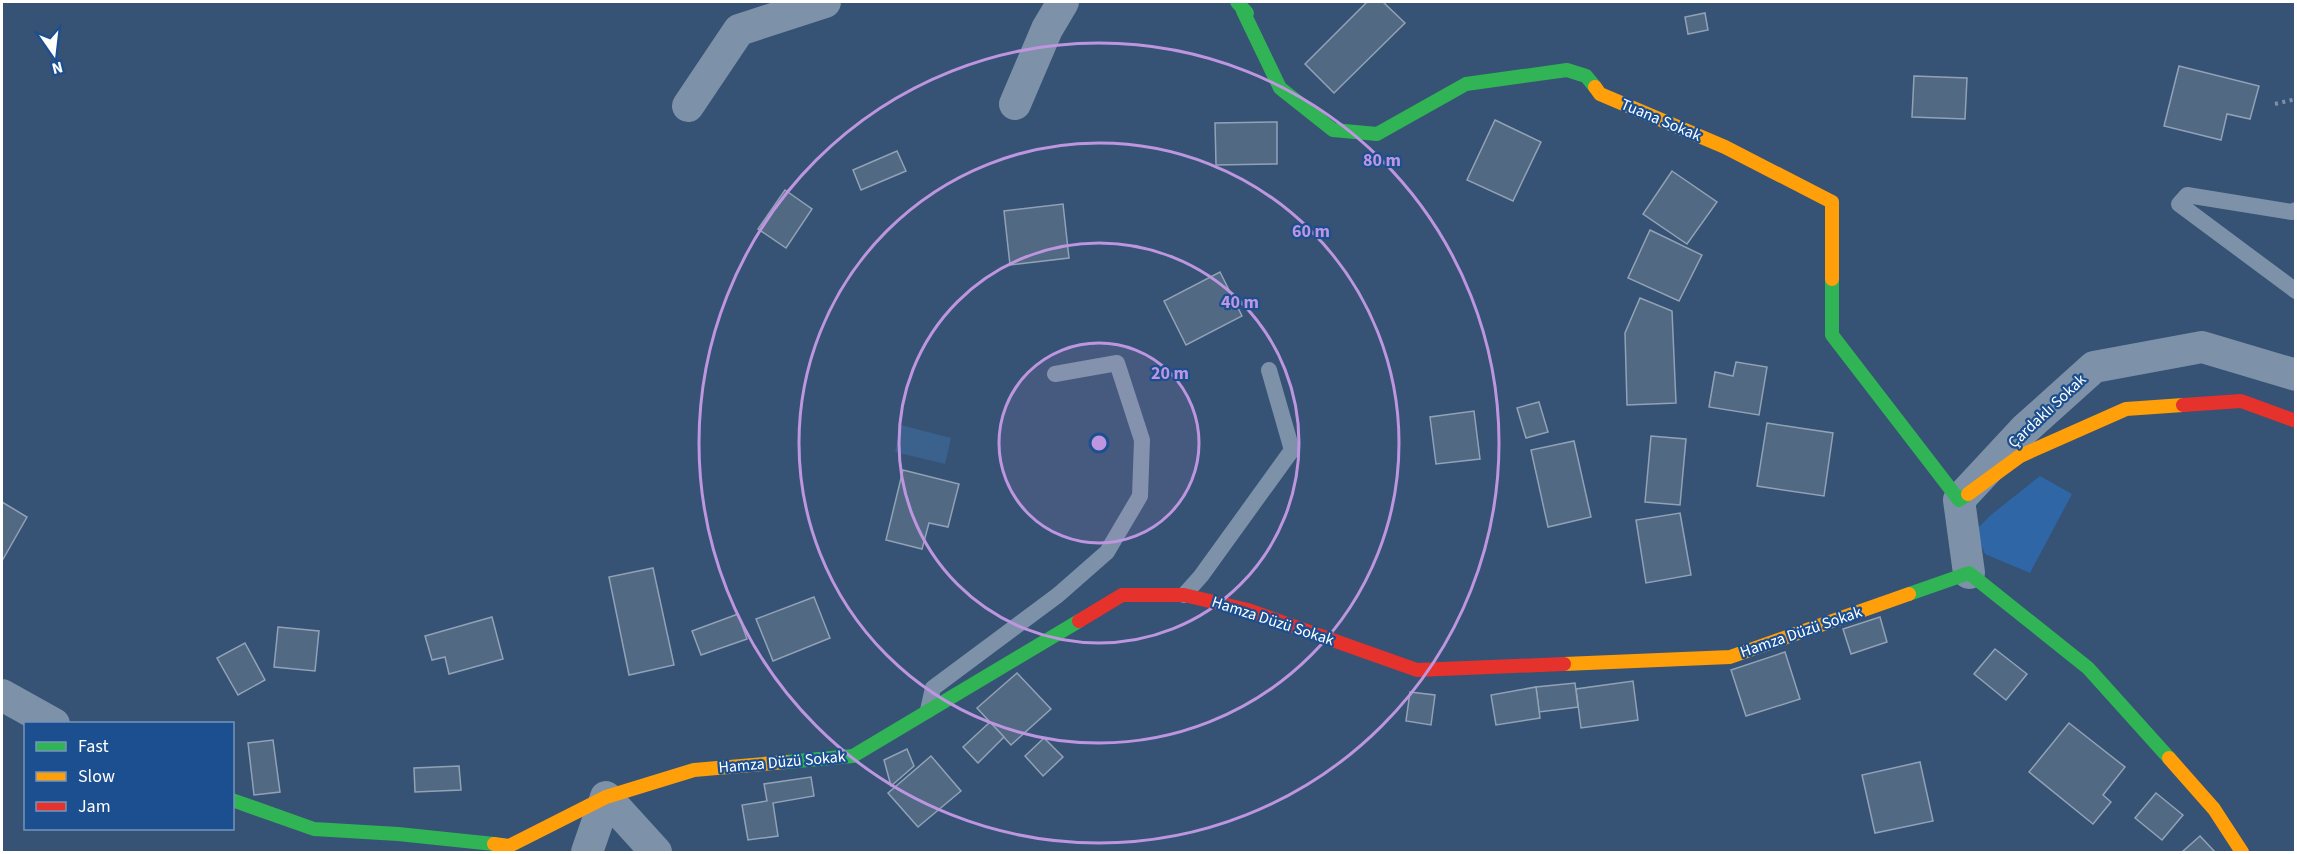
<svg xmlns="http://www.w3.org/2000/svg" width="2297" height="854" font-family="'Source Sans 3',sans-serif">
	<rect width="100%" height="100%" fill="#365274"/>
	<!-- green -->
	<polygon fill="#2f66a5" points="2040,476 2072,494 2030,573 1985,554 1975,531 1992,514"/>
	<!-- water -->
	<polygon fill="#3b618d" points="901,425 951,438 945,464 895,452"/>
	<!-- building -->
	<g fill="#526984" stroke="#92a2b6" stroke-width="1.5">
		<polygon points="1367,2 1383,2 1405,23 1334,93 1305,64"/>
		<polygon points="1705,13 1708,30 1688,34 1685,17"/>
		<polygon points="2179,66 2259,86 2250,119 2227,114 2221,140 2164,126"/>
		<polygon points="1914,76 1967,78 1965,119 1912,117"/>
		<polygon points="1495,120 1541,142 1513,201 1467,180"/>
		<polygon points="1277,122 1277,164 1216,165 1215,123"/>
		<polygon points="897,151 906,171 861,190 853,170"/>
		<polygon points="1672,171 1717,202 1687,244 1643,214"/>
		<polygon points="785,190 812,209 786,248 758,229"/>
		<polygon points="1063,204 1069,258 1010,265 1004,211"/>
		<polygon points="1650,230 1702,255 1679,301 1628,278"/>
		<polygon points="1220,272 1242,316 1186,345 1164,301"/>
		<polygon points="1640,298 1672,311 1676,403 1627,405 1625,333"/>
		<polygon points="1736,362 1767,367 1759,415 1709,407 1715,372 1733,376"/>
		<polygon points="1539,402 1548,432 1526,438 1517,408"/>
		<polygon points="1474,411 1480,459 1436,464 1430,417"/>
		<polygon points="1767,423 1833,433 1824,496 1757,486"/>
		<polygon points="1651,436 1686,439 1680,505 1645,502"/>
		<polygon points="1574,441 1591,517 1548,527 1531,450"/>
		<polygon points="903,470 959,484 948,527 929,523 922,549 886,540"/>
		<polygon points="2,502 27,517 2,561"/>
		<polygon points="1680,513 1691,575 1646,583 1636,520"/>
		<polygon points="653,568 674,665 629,675 609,577"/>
		<polygon points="814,597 830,638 773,661 756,619"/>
		<polygon points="738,614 747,639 701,655 692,631"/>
		<polygon points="492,617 503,659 449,674 445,657 432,660 425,636"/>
		<polygon points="1880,617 1887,642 1851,654 1843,629"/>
		<polygon points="278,627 319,631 315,671 274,667"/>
		<polygon points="245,643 265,680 238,695 217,658"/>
		<polygon points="1995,649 2027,674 2006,700 1974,674"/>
		<polygon points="1785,652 1800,699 1746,716 1731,670"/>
		<polygon points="1017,673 1051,709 1011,745 977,708"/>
		<polygon points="1633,681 1638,720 1581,728 1576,689"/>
		<polygon points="1575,683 1578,707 1539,712 1536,687"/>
		<polygon points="1536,687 1540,718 1496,725 1491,695"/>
		<polygon points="1410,692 1435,695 1431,725 1406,721"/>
		<polygon points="990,722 1004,737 978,763 963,747"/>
		<polygon points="2069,723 2125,767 2103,795 2111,802 2093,824 2029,772"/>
		<polygon points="1044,738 1063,757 1043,776 1025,756"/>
		<polygon points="273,740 280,792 254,795 248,743"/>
		<polygon points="907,749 914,766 891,786 884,760"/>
		<polygon points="931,756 961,791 918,827 888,793"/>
		<polygon points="1920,762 1933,821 1875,833 1862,775"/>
		<polygon points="459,766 461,790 415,792 414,768"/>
		<polygon points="811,777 814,796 773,803 778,836 748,840 742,805 767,801 764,784"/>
		<polygon points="2156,793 2183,815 2162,840 2135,818"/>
		<polygon points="2200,836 2215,852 2182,852"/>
	</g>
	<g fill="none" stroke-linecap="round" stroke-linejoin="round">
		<!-- path -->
		<polyline stroke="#7d92a8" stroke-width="4" stroke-dasharray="3 4.5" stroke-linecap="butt" points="2275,104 2296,99"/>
		<!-- lane -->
		<g stroke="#7d92a8" stroke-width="16">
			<polyline points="2296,210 2292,212 2187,195 2179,204 2296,291"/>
			<polyline points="1184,595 1201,576 1292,450 1269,370"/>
			<polyline points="928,710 933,688 1058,595 1107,552 1140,496 1142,440 1117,363 1055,374"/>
		</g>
		<!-- street -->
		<g stroke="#7d92a8" stroke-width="32">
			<polyline points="1015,104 1047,29 1063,2"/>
			<polyline points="688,106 739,30 825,2"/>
			<polyline points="1969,573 1959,500 2025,429 2094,367 2202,347 2296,375"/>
			<polyline points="2,695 54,724"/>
			<polyline points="587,852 606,797 656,852"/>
		</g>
		<!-- fast -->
		<g stroke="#30b455" stroke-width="14">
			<polyline points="1237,2 1247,13 1243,11 1280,88 1333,130 1377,134 1466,84 1567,70 1586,76 1595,87"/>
			<polyline points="1832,279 1832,335 1959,500 1968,494"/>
			<polyline points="1909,594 1969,573 2088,668 2169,758"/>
			<polyline points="786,762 853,756 1079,621"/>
			<polyline points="232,800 314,829 398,834 494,844"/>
		</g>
		<!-- slow -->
		<g stroke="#ff9f0a" stroke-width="14">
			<polyline points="1595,87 1600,94 1725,147 1832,202 1832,279"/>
			<polyline points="1968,494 2020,456 2126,409 2183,405"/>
			<polyline points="1564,664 1730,657 1909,594"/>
			<polyline points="2169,758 2214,809 2242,852"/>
			<polyline points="494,844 509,846 606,797 694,770 786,762"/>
		</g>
		<!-- jam -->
		<g stroke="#e5322d" stroke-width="14">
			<polyline points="2183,405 2241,401 2296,421"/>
			<polyline points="1079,621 1122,595 1184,595 1248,610 1417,670 1564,664"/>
		</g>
	</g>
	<!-- distance rings -->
	<circle cx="1099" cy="443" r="100" fill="#bd96df" fill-opacity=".12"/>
	<g fill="none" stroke="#bd96df" stroke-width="3">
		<circle cx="1099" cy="443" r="100"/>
		<circle cx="1099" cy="443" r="200"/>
		<circle cx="1099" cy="443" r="300"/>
		<circle cx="1099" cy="443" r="400"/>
	</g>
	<g text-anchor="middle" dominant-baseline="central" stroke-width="4.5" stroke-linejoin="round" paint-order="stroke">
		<!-- street labels -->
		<g font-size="16" fill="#fff" stroke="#1b4f8f">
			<text transform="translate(1661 120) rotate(23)">Tuana Sokak</text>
			<text transform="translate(2047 411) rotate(-43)">Çardaklı Sokak</text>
			<text transform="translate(1273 621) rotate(18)">Hamza Düzü Sokak</text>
			<text transform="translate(1801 632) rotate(-19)">Hamza Düzü Sokak</text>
			<text transform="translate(782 762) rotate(-5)">Hamza Düzü Sokak</text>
		</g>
	</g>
	<circle cx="1099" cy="443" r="9" fill="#bd96df" stroke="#1b4f8f" stroke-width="3"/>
	<g font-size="18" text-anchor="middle" font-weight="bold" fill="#bd96df" stroke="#1b4f8f" stroke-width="4.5" stroke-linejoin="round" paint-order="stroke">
		<text x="1382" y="166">80 m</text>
		<text x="1311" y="237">60 m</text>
		<text x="1240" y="308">40 m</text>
		<text x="1170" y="379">20 m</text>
	</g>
	<!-- border -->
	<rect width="2297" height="854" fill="none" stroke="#ffffff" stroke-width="6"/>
	<!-- legend -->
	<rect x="24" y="722" width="210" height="108" fill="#1b4f8f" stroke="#7695bc" stroke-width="1.5"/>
	<rect x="36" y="742" width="30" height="9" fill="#30b455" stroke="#7695bc" stroke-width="1.5"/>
	<text x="78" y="752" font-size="18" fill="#ffffff">Fast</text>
	<rect x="36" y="772" width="30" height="9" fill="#ff9f0a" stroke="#7695bc" stroke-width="1.5"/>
	<text x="78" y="782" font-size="18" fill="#ffffff">Slow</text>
	<rect x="36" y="802" width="30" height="9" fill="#e5322d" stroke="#7695bc" stroke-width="1.5"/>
	<text x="78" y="812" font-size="18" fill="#ffffff">Jam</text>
	<!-- north arrow -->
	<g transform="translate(54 54) rotate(166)" stroke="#1b4f8f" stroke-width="4.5" paint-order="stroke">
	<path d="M0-4.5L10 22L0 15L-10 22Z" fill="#ffffff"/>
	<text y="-9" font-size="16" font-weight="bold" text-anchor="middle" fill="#ffffff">N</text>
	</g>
</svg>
